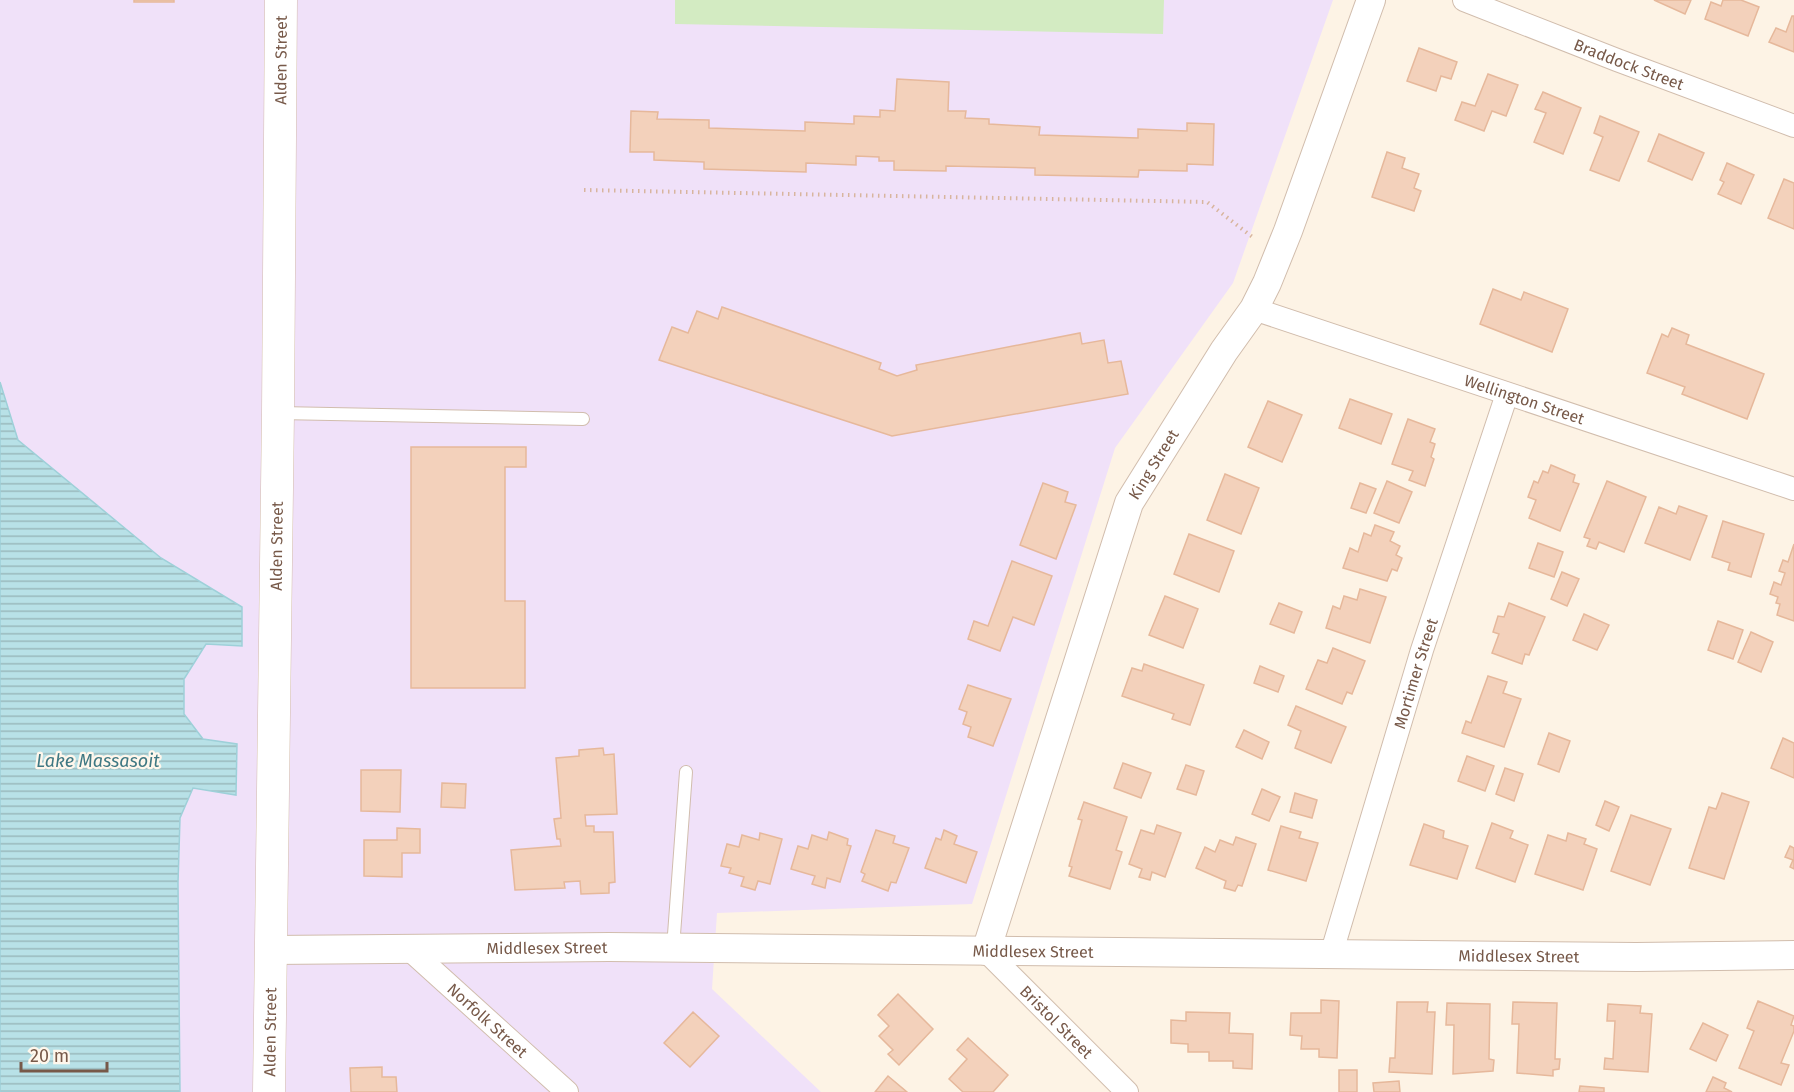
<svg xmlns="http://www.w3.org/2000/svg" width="1794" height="1092" font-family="'Fira Sans',sans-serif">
	<defs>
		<pattern id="water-rules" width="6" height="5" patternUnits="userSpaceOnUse" patternTransform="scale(1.5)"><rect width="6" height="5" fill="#b8e1e7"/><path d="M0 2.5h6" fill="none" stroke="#9ab9bd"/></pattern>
	</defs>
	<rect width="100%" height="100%" fill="#fdf3e5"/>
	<!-- education -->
	<polygon fill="#f0e1f9" points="0,0 1333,0 1233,283 1115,448 972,904 717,913 712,989 821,1092 180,1092 178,883 180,818 193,788 236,795 237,744 203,739 184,714 184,679 205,644 242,607 161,558 18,440 0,382"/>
	<!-- grass -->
	<polygon fill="#d3ebc2" points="675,0 1164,0 1163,34 675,24"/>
	<!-- water -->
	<polygon fill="url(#water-rules)" stroke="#9ed0d9" stroke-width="1.5" points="0,382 18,440 161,558 242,607 242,646 206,644 184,679 184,714 203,739 237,744 236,795 193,788 180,818 178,883 180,1092 0,1092"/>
	<!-- building -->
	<g fill="#f3d1bb" stroke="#e6b89b" stroke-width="1.5">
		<rect x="134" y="0" width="40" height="2"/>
		<polygon points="1654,0 1691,0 1685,14"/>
		<polygon points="1723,0 1741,0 1759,7 1748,36 1705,19 1711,2 1721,6"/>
		<polygon points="1792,16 1794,16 1794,52 1769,42 1776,28 1786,32"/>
		<polygon points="1419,48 1457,62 1451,79 1441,76 1436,91 1407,81"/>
		<polygon points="1488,74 1518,85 1506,116 1492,111 1484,131 1455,120 1462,102 1475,106"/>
		<polygon points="897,79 949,82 948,111 966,111 965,118 989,119 989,124 1040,127 1039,135 1138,138 1138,129 1187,131 1187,123 1214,124 1213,165 1187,164 1187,171 1139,170 1138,177 1035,175 1035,168 946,166 946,171 894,170 894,161 879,161 879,157 856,156 856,165 806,163 806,172 704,169 704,162 654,160 654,152 630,152 631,111 658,112 657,119 709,120 709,128 805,131 805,122 854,124 854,116 880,117 880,110 895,111"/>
		<polygon points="1543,92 1581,108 1563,154 1534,142 1546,113 1535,109"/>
		<polygon points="1600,116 1639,132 1619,181 1590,170 1603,137 1594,133"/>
		<polygon points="1659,134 1704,153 1692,180 1648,161"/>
		<polygon points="1387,152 1405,158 1402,168 1419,174 1414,188 1421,191 1414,211 1372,197"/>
		<polygon points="1727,163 1754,175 1741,204 1718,194 1724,182 1720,180"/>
		<polygon points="1784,179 1794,183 1794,229 1768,218"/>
		<polygon points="1493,289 1521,300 1524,292 1568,309 1552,352 1480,324"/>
		<polygon points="722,307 881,363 879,369 897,376 917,370 916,365 1080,333 1082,344 1104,340 1108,363 1121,361 1128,394 892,436 659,360 672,327 688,333 697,311 718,319"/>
		<polygon points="1672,328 1689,335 1686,344 1764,374 1747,419 1682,394 1685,387 1647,373 1662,334 1668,337"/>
		<polygon points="1350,399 1392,414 1381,444 1339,428"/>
		<polygon points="1268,401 1302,415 1282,462 1248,447"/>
		<polygon points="1408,419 1435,429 1430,442 1435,444 1431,457 1434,459 1425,486 1409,480 1413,471 1392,464"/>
		<polygon points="411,447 526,447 526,467 505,467 505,601 525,601 525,688 411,688"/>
		<polygon points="1551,465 1575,475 1573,482 1579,484 1560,531 1529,518 1536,500 1528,497 1534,481 1538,483 1543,471 1548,473"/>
		<polygon points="1225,474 1259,488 1241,534 1207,520"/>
		<polygon points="1387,481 1412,492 1399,523 1374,513"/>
		<polygon points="1607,481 1646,497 1624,552 1599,542 1596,549 1587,546 1590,539 1584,537"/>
		<polygon points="1043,483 1068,492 1065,502 1076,505 1056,559 1020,545"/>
		<polygon points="1360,483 1376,489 1366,513 1351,508"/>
		<polygon points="1679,506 1707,516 1690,560 1645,543 1659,507 1676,514"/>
		<polygon points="1723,521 1764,534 1751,577 1728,570 1730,563 1712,557"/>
		<polygon points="1375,525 1394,532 1390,541 1400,546 1396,555 1402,558 1397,571 1392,569 1387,581 1343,568 1350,548 1358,552 1364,533 1371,536"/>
		<polygon points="1189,534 1234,551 1219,592 1174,574"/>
		<polygon points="1538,543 1563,552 1554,577 1529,568"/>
		<polygon points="1794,544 1794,621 1777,615 1780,604 1776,603 1778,597 1770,594 1774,582 1781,585 1785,573 1779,571 1783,560 1788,562"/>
		<polygon points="1012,561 1052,576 1034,625 1013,617 1000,651 968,639 974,621 988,626"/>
		<polygon points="1562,572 1579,579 1567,606 1551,599"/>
		<polygon points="1360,589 1386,597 1370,643 1326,628 1333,606 1340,609 1344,596 1357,600"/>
		<polygon points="1165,596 1198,609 1183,648 1149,635"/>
		<polygon points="1279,603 1302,612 1294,633 1270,624"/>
		<polygon points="1509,603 1545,617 1529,655 1525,654 1522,664 1492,653 1499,634 1493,632 1498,616 1504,617"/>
		<polygon points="1584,614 1609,625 1597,650 1573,640"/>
		<polygon points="1718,621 1743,630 1733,659 1708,650"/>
		<polygon points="1751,632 1773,642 1761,672 1738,662"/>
		<polygon points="1333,648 1365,661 1352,694 1347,692 1342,704 1306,689 1318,660 1327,663"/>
		<polygon points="1144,664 1204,685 1190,725 1172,719 1174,714 1122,696 1132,668 1142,671"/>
		<polygon points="1260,666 1284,676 1278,692 1254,683"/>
		<polygon points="1488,676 1507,682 1503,693 1521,699 1504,747 1462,733 1466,721 1471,723"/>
		<polygon points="968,685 1011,699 993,746 968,737 971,727 963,724 967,712 959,709"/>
		<polygon points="1296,706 1346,727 1331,763 1295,748 1301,731 1288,725"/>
		<polygon points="1244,730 1269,742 1262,759 1236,747"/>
		<polygon points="1549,733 1570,741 1559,772 1538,764"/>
		<polygon points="1783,738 1794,743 1794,778 1771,768"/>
		<polygon points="603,748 604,755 614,754 617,814 585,815 586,826 594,826 594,832 613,832 615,882 609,883 609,893 581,894 580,881 564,882 565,888 515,890 511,850 561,846 560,839 557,839 554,819 561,818 556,758 579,756 579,750"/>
		<polygon points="1467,756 1494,766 1485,791 1458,781"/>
		<polygon points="1123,763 1151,773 1141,798 1114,788"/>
		<polygon points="1186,765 1204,771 1196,795 1177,789"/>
		<polygon points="1505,768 1523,774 1514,801 1496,794"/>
		<polygon points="361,770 401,770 400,812 361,811"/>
		<polygon points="442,783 466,784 465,808 441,807"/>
		<polygon points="1262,789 1280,797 1269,821 1252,814"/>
		<polygon points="1295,793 1317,800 1312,818 1290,812"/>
		<polygon points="1722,793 1749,802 1724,879 1689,868 1709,807 1716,809"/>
		<polygon points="1605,801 1619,807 1609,831 1596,825"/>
		<polygon points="1084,802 1127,817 1116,850 1122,852 1110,889 1069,876 1072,867 1069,866 1082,820 1078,819"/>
		<polygon points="1631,815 1671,829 1650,885 1611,871"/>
		<polygon points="1492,823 1513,831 1510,838 1528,845 1515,882 1476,868"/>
		<polygon points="1424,824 1444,831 1443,838 1468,846 1457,879 1410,865"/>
		<polygon points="1157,825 1181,833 1165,877 1152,872 1150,880 1139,877 1142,869 1129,864 1141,830 1154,834"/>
		<polygon points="1281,826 1301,832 1299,838 1318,843 1306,881 1268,870"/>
		<polygon points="397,828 420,829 420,853 402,853 402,877 364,876 364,840 397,840"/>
		<polygon points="876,830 895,836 893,843 909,848 896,883 891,882 888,891 862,881 865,874 861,872"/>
		<polygon points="944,830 957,836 954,844 977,852 966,883 925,868 936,838 941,840"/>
		<polygon points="829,832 848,839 847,845 851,846 840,882 827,878 825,888 812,884 815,876 791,869 798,846 808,849 812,835 827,840"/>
		<polygon points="760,833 782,839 770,884 758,881 755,890 741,886 744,877 729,873 731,868 721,866 727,844 739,847 742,835 759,840"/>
		<polygon points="1568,833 1586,839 1584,844 1597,849 1583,890 1535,874 1548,835 1566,841"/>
		<polygon points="1236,837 1256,844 1242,886 1238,885 1235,891 1224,888 1226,881 1196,868 1205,847 1215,852 1220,840 1233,845"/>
		<polygon points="1790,846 1794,848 1794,869 1790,867 1793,860 1785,857"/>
		<polygon points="898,994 933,1029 899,1065 888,1054 893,1050 879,1036 889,1026 878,1015"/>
		<polygon points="1321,1000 1339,1001 1337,1058 1319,1057 1319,1049 1301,1049 1302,1036 1290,1035 1291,1013 1321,1013"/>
		<polygon points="1758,1001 1794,1016 1791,1025 1794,1026 1794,1031 1781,1063 1789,1065 1781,1085 1739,1068 1754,1031 1747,1028"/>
		<polygon points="1397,1002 1428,1002 1427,1012 1435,1012 1432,1074 1389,1072 1390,1058 1395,1058"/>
		<polygon points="1513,1002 1557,1003 1555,1059 1560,1059 1559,1069 1553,1070 1553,1076 1517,1073 1519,1024 1512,1024"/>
		<polygon points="1447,1003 1490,1004 1489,1059 1494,1060 1493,1071 1453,1074 1454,1025 1446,1025"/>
		<polygon points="1608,1004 1641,1006 1640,1013 1652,1014 1648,1072 1604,1069 1605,1058 1613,1059 1615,1021 1607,1021"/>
		<polygon points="693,1012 719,1036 690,1067 664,1043"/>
		<polygon points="1186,1012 1230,1013 1229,1033 1253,1034 1252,1069 1233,1068 1233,1061 1209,1061 1209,1052 1188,1052 1188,1044 1171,1043 1171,1020 1186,1021"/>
		<polygon points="1703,1023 1728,1035 1716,1061 1690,1049"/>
		<polygon points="968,1038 1008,1075 993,1092 963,1092 949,1079 967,1059 957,1050"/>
		<polygon points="382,1067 382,1077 396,1077 397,1092 351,1092 350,1068"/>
		<rect x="1339" y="1070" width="18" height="22"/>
		<polygon points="888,1076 907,1092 875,1092"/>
		<polygon points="1713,1077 1726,1083 1724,1088 1732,1092 1706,1092"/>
		<polygon points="1399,1081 1400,1092 1374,1092 1373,1083"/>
		<polygon points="1580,1086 1604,1088 1604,1092 1579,1092"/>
	</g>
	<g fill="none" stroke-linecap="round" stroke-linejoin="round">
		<defs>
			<g id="service">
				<polyline points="279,413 583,419"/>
				<polyline points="673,948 686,772"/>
			</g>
			<g id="minor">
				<path id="s1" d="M1464 0 1617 60 1794 126"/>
				<path id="s2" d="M1254 309 1794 489"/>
				<path id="s3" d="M409 949 567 1092"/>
				<path id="s4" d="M986 951 1127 1092"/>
				<path id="s5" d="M1331 955 1422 650 1507 394"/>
			</g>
			<g id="tertiary">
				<path id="s6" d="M271 950 609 947 1636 957 1794 955"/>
				<path id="s7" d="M986 951 1129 503 1224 351 1254 309 1267 283 1288 231 1371 0"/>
			</g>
			<g id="secondary">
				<path id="s8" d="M269 1092 278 413 281 0"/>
			</g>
		</defs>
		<!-- service casing -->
		<use href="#service" stroke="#d1bdad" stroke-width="14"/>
		<!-- minor casing -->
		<use href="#minor" stroke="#d1bdad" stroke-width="24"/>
		<!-- tertiary casing -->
		<use href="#tertiary" stroke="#d1bdad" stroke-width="30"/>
		<!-- secondary casing -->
		<use href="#secondary" stroke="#d4bdaa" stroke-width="33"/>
		<!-- path -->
		<polyline stroke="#d8b59e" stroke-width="4" stroke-dasharray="1.5 4.5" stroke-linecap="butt" points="584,190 1207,202 1255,239"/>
		<!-- service -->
		<use href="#service" stroke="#fff" stroke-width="12"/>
		<!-- minor -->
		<use href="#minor" stroke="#fff" stroke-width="22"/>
		<!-- tertiary -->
		<use href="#tertiary" stroke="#fff" stroke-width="28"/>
		<!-- secondary -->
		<use href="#secondary" stroke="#fff" stroke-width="32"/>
	</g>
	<g text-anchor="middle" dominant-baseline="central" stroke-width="4.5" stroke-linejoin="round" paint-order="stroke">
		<!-- street labels -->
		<g font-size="16" fill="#775949" stroke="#fff7ec">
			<text stroke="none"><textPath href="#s8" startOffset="1032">Alden Street</textPath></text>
			<text stroke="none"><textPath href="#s1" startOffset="177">Braddock Street</textPath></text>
			<text stroke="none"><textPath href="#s2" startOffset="285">Wellington Street</textPath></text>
			<text stroke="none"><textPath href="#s7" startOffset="516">King Street</textPath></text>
			<text stroke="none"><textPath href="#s8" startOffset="546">Alden Street</textPath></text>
			<text stroke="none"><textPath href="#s5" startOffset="294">Mortimer Street</textPath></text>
			<text stroke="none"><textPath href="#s6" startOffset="276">Middlesex Street</textPath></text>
			<text stroke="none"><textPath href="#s6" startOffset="762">Middlesex Street</textPath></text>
			<text stroke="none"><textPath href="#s6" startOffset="1248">Middlesex Street</textPath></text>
			<text stroke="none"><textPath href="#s3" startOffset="106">Norfolk Street</textPath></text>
			<text stroke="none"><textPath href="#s4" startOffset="100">Bristol Street</textPath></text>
			<text stroke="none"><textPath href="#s8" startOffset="60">Alden Street</textPath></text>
		</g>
		<!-- water labels -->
		<g font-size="18" font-style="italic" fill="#3f7883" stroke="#fff7ec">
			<text x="98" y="761">Lake Massasoit</text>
		</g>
	</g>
	<!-- scale -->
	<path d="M21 1062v9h86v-9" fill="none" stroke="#775949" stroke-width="3"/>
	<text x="30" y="1062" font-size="18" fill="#775949" stroke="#fff7ec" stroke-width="4.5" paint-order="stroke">20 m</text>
</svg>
